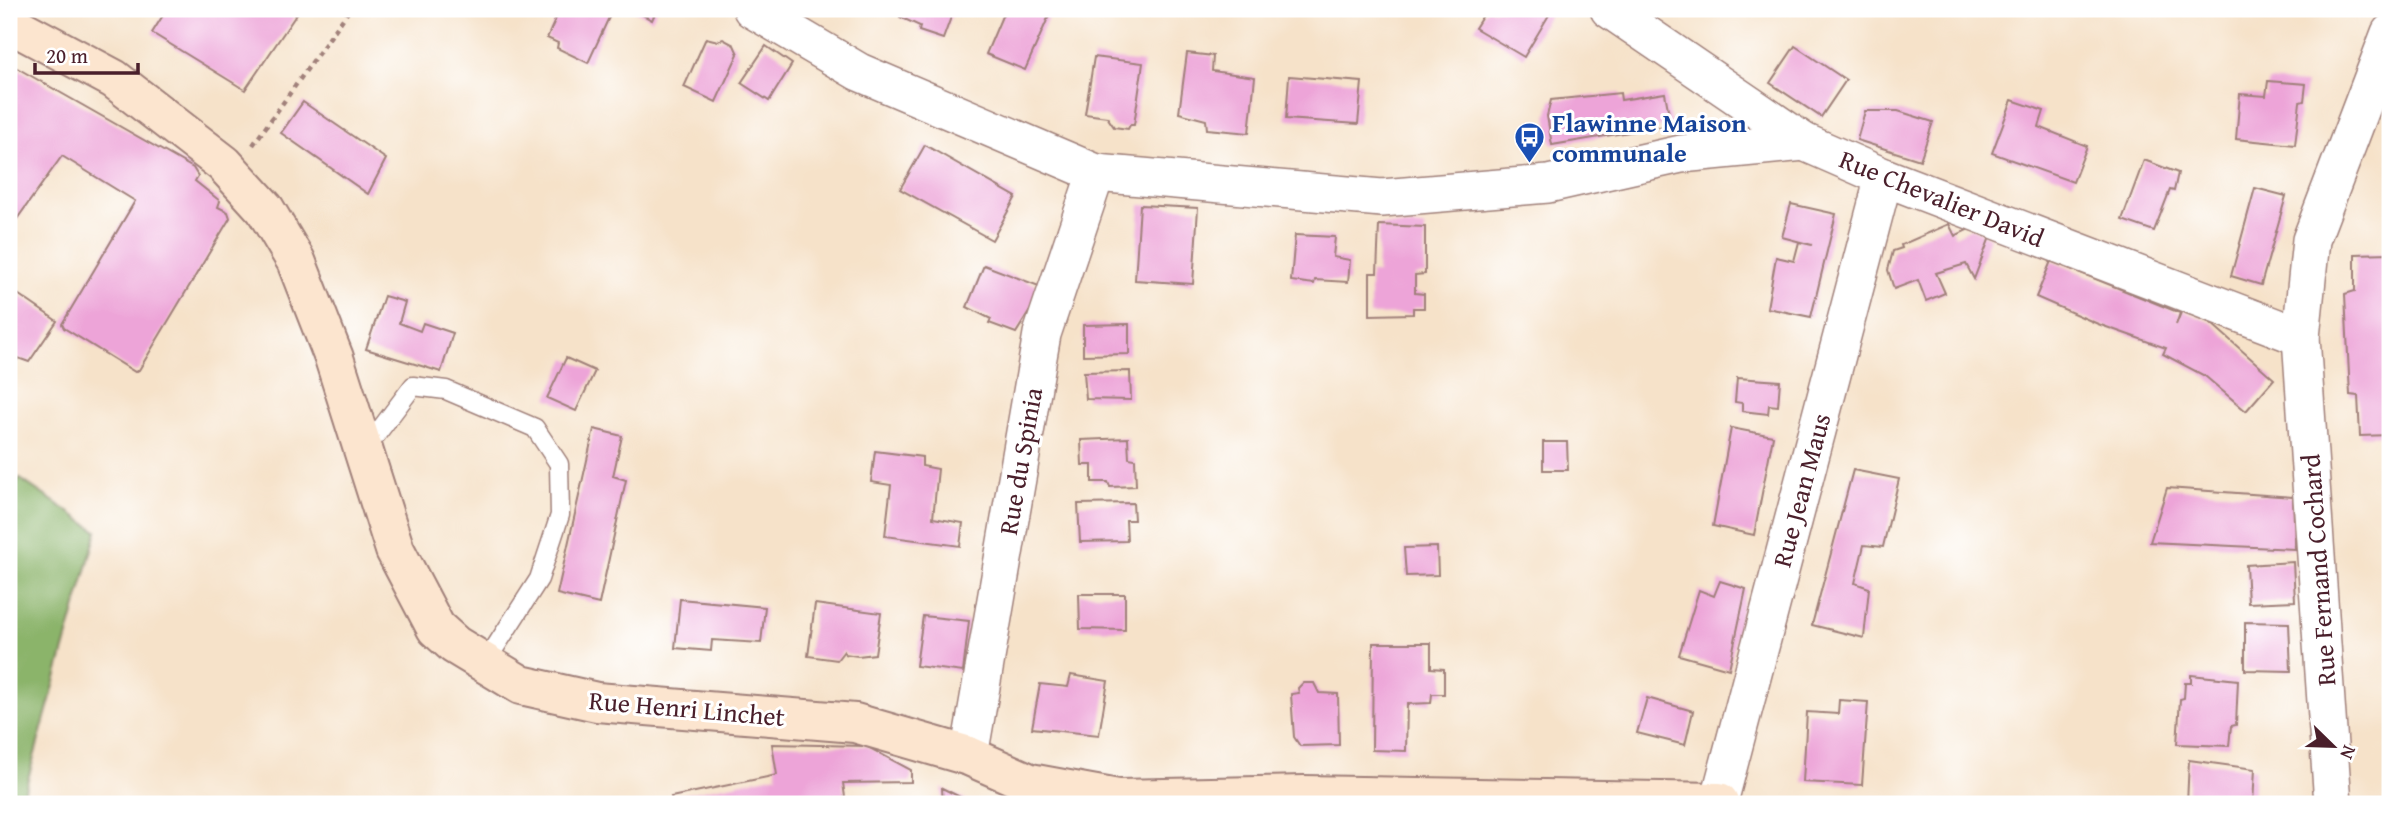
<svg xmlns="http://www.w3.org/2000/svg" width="2399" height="813" font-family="'Gentium Book Plus',serif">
	<rect width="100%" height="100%" fill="#fff"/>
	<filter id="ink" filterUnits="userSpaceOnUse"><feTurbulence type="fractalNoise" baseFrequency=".0143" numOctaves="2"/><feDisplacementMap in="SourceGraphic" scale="14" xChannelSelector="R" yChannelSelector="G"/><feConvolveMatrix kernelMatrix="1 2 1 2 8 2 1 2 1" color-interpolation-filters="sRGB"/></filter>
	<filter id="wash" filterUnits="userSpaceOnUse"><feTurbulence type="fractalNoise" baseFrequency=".00686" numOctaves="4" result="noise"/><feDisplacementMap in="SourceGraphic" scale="28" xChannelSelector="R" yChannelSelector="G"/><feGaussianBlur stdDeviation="1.57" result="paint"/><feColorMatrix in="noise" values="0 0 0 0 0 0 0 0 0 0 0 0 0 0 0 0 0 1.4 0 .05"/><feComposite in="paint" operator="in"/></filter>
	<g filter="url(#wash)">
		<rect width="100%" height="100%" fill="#f6e2c9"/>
		<!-- forest -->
		<polygon fill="#8bb46b" stroke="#6a6a4b" stroke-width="2" points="19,478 97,531 21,804 9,804 9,502"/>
		<g id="blocks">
			<!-- building -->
			<g fill="#eda4d8">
				<polygon points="167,9 300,9 245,90 152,33"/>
				<polygon points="560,9 601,9 611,13 588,63 557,48 558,43 547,38"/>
				<polygon points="632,9 657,9 652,20"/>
				<polygon points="903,9 954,9 943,39 919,31 920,26 900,17"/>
				<polygon points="1005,9 1052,9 1025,70 986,54"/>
				<polygon points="1487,9 1538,9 1549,15 1524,57 1475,28"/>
				<polygon points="706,38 718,41 723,39 734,45 738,54 716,102 684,87"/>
				<polygon points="766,46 792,64 769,101 741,83"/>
				<polygon points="1795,46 1846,80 1821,117 1770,83"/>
				<polygon points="1187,53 1213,56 1212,71 1255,77 1249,133 1207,129 1206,120 1179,113"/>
				<polygon points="1094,57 1143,63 1134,125 1130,125 1128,129 1114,127 1107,117 1085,114"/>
				<polygon points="10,64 193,168 198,176 195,181 220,201 218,207 228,212 230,218 139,370 135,372 64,328 62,324 135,201 62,156 9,230"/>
				<polygon points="1289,76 1362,82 1358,124 1286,119"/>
				<polygon points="2268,81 2306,84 2304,101 2300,102 2295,145 2236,139 2240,94 2266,96"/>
				<polygon points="1620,93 1621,100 1665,93 1671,125 1552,145 1547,116 1551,100"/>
				<polygon points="2012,100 2044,111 2039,127 2087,146 2073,182 1992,153"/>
				<polygon points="303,102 386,159 368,194 281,133"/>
				<polygon points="1865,111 1898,111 1933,122 1920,160 1857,140"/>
				<polygon points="925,145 1016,197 992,240 900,189"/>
				<polygon points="2144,160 2178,173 2174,191 2170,190 2154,231 2122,220"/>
				<polygon points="2255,188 2286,196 2261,285 2231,276"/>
				<polygon points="1791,204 1836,214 1811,317 1767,308 1776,257 1794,261 1799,242 1812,245 1782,237"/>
				<polygon points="1140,205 1198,208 1193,284 1135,280"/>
				<polygon points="1949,224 1955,236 1971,228 1990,237 1974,279 1966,264 1936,273 1945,293 1926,301 1918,280 1894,289 1888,270 1893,251 1902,248 1901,245"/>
				<polygon points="1379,225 1425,227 1425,274 1415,275 1415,293 1424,294 1424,308 1413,308 1413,314 1370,315 1370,273 1377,273"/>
				<polygon points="1295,235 1335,237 1333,257 1350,260 1348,282 1315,280 1314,284 1291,281"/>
				<polygon points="2390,253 2390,435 2360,436 2358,396 2350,395 2345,294 2355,291 2355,254"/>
				<polygon points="2051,261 2180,313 2176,325 2182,310 2211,323 2274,379 2246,411 2205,376 2163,354 2166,348 2098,324 2036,297"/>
				<polygon points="984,265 1039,286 1031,309 1016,333 989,323 991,319 967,307"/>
				<polygon points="9,288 57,321 29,362 18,358 11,370 9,368"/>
				<polygon points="384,296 405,302 399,323 420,331 423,323 453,333 441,372 366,349"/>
				<polygon points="1129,324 1129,354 1083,355 1083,325"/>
				<polygon points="566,358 595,371 576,411 547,398"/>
				<polygon points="1130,371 1131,400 1086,399 1084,372"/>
				<polygon points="1737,378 1780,381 1778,406 1769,405 1768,414 1742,411 1742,403 1735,402"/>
				<polygon points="1731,428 1773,436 1754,535 1713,526"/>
				<polygon points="594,429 622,436 613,476 626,480 599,604 557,594"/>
				<polygon points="1128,438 1129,458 1135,459 1136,486 1110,487 1108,482 1092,482 1092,465 1082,465 1081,440"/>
				<polygon points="1543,442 1567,442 1568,470 1543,470"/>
				<polygon points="875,451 922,457 922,466 938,469 933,518 963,523 960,546 885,536 891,485 871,482"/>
				<polygon points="1853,470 1899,479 1883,547 1864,545 1855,583 1869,588 1864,638 1812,625"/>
				<polygon points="2167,488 2293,497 2295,549 2150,542"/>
				<polygon points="1133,503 1134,520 1126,520 1127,541 1080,542 1078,504"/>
				<polygon points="1437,547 1438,575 1406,576 1404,548"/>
				<polygon points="2293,562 2295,601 2248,603 2246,565"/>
				<polygon points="1720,581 1746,589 1729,669 1679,655 1699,590 1714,596"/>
				<polygon points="1079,594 1125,594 1125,630 1080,629"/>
				<polygon points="680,599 765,607 761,643 712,640 711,651 675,648"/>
				<polygon points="815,604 881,613 875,654 858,656 845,654 844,651 837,660 808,656"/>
				<polygon points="923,616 969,621 963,672 916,666"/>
				<polygon points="2245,622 2289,623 2291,671 2245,670"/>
				<polygon points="1373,643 1431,643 1431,668 1444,669 1444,694 1432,694 1431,703 1407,704 1406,751 1372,750"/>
				<polygon points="1071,675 1108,681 1099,735 1032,728 1040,684 1068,687"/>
				<polygon points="2191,675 2238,680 2236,725 2231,726 2229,746 2177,744 2180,699 2184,698 2185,683 2191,683"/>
				<polygon points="1303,683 1314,683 1319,693 1338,694 1339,745 1300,746 1294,737 1291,694 1299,693 1298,688"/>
				<polygon points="1647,698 1693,711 1685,745 1637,733"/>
				<polygon points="1839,700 1868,702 1862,785 1803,782 1807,712 1838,714"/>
				<polygon points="772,744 866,746 911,770 911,782 843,783 846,804 673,804 671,797 777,775"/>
				<polygon points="2189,760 2255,769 2253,804 2187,804"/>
				<polygon points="942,788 974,804 943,804"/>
			</g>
		</g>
	</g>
	<g filter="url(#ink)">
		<use href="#blocks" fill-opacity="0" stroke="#a0807a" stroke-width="2"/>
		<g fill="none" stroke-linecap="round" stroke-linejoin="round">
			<defs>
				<polyline id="lane" points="364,451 413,386 446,390 535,428 559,464 560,515 539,579 485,663"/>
				<g id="street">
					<polyline points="752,9 859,72 1096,173 1382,198 1548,184 1681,154 1804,142"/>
					<polyline points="1609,9 1804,142 1884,177 2301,337"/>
					<polyline points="969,756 1042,334 1096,173"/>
					<polyline points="1719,802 1884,177"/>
					<polyline points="2333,804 2301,337 2311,240 2390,33"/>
				</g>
				<polyline id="secondary" points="9,23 114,79 224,164 265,209 296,261 334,358 395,550 436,628 455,645 521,685 597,702 855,723 969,756 1030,783 1118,799 1304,795 1719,802 1718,804"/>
			</defs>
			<!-- lane casing -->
			<use href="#lane" stroke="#a0807a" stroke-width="21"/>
			<!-- street casing -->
			<use href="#street" stroke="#a0807a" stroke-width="40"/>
			<!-- secondary casing -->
			<use href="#secondary" stroke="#a0807a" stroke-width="42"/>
			<!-- path -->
			<polyline stroke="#a0807a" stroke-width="4.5" stroke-dasharray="5 5" stroke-linecap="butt" points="253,145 350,9"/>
			<!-- lane -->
			<use href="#lane" stroke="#fff" stroke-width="18"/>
			<!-- street -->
			<use href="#street" stroke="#fff" stroke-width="37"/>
			<!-- secondary -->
			<use href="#secondary" stroke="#fce5cf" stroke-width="38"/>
		</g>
	</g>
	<!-- icons -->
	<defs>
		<symbol id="bus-pin" viewBox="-11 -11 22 30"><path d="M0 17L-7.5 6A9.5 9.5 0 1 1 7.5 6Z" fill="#1a4fb4" stroke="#fff"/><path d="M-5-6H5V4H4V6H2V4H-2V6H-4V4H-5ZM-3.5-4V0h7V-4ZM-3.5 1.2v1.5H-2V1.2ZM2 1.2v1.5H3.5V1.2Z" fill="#fff"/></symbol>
	</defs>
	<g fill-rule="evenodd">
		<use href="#bus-pin" x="1512" y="120" width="35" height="47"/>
	</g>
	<g text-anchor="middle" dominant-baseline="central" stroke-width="6" stroke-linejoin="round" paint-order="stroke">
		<!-- transit labels -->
		<g font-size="26" font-weight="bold" fill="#164399" stroke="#fff" text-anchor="start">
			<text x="1552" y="122">Flawinne Maison<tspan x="1552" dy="30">communale</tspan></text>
		</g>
		<!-- street labels -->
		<g font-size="26" fill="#4a1f2b" stroke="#fff">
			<text transform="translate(1942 198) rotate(22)">Rue Chevalier David</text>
			<text transform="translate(1020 461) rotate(-80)">Rue du Spinia</text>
			<text transform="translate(1801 490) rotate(-75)">Rue Jean Maus</text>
			<text transform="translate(2318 570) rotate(-94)">Rue Fernand Cochard</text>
			<text transform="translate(687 708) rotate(5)">Rue Henri Linchet</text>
		</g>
	</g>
	<!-- margin -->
	<rect width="2399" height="813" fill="none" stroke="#fff" stroke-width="35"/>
	<!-- north arrow -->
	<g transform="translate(2333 746) rotate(113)" stroke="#ffffff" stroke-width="5" paint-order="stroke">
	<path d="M0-5L12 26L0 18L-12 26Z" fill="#4a1f2b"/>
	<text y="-10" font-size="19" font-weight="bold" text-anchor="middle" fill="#4a1f2b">N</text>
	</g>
	<!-- scale -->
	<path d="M35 63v10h103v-10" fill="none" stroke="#4a1f2b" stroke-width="3.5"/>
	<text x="46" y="63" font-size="21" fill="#4a1f2b" stroke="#ffffff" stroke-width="5" paint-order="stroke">20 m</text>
</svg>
